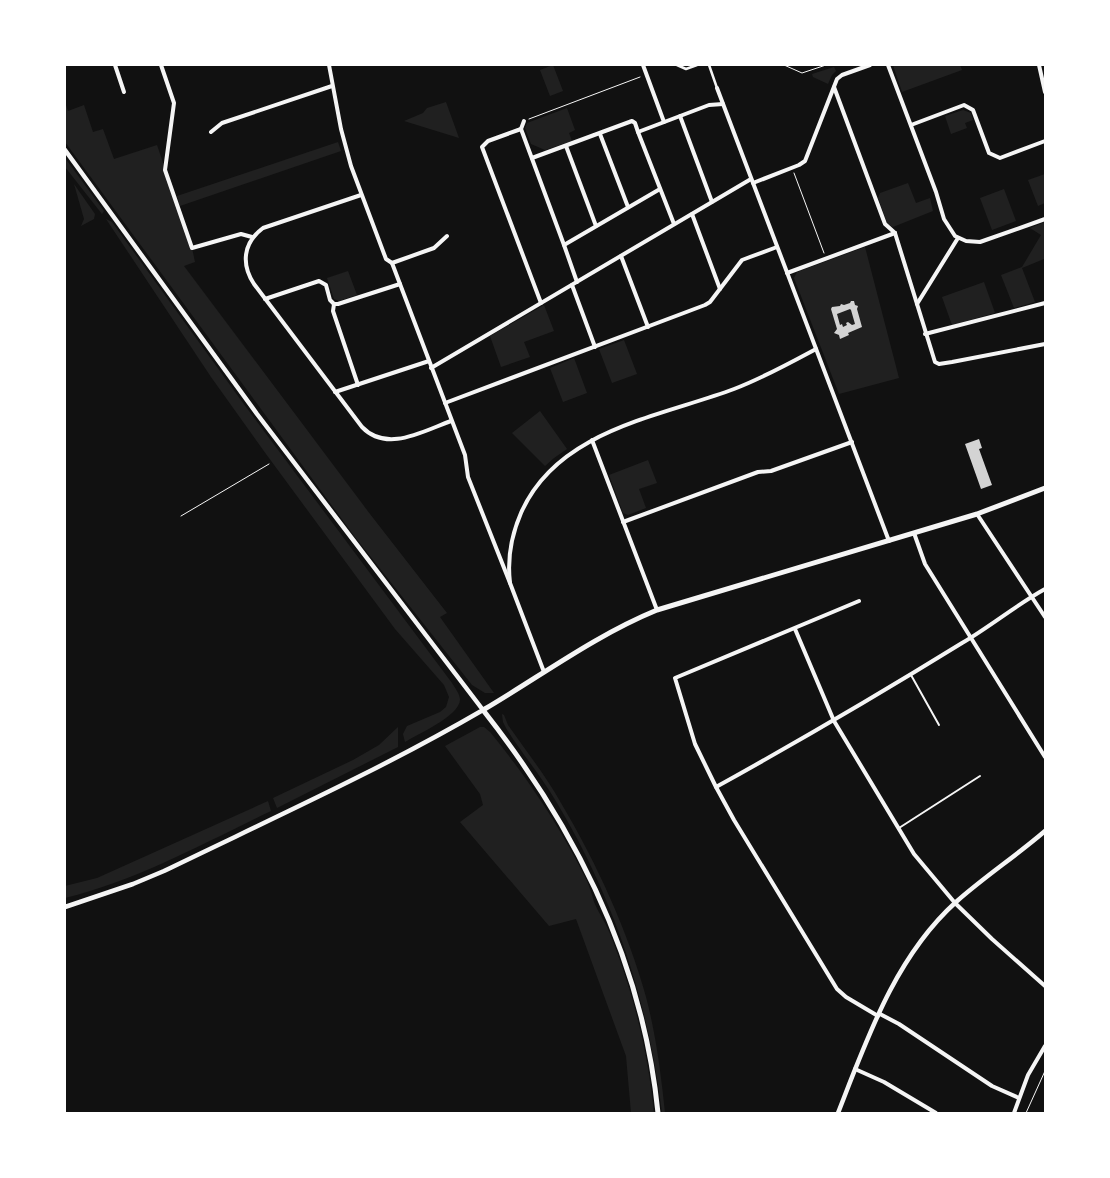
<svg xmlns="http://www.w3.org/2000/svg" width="1110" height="1178" font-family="'Asap Condensed',sans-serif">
	<rect width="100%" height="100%" fill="#111"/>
	<!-- green -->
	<g fill="#202020">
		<polygon points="553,65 563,91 550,96 540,70"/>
		<polygon points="893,65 960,65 962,70 902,92"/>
		<polygon points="834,67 836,71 832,75 828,84 813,77 812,74"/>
		<polygon points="65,102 68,111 84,105 93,132 103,129 114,159 157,145 192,248 195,262 184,266 370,514 447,613 440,617 494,693 485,693 472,685 355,537 65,142"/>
		<polygon points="446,102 459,138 404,121 423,113 427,108"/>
		<polygon points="567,108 575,130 569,133 572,141 545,150 531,144 525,128 527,123"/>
		<polygon points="963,110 971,113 973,120 965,123 967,128 951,134 945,116"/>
		<polygon points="338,142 341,151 180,206 177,196"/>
		<polygon points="65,158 104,211 102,214 65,167"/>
		<polygon points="1045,174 1045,203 1038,206 1028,180"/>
		<polygon points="908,183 916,203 930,198 933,211 893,227 888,225 878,198 880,193"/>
		<polygon points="74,184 95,214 94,219 81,226 84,219"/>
		<polygon points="1004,189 1016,221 992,230 980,198"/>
		<path d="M106 219 112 222 243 403 452 683C455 688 460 694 460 700 459 716 418 734 405 742L403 734 407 726 440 712 446 707 449 697 444 685 395 629 266 454 211 377Z"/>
		<polygon points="1045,222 1045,260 1044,259 1022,268 1035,302 1014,308 1001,275 1022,267 1041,235 1030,228"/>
		<polygon points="865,247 899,378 839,394 794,278 797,272"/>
		<polygon points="348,271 357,295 339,301 334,299 327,278"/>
		<polygon points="984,282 995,313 952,325 942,297"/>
		<polygon points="544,305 554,331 524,342 530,357 501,367 490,336"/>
		<polygon points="624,340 637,374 612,383 599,349"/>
		<polygon points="574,358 587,393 563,402 550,368"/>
		<polygon points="540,411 567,449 554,458 545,466 512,433"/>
		<polygon points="648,460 657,483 639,489 646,508 628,515 623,513 609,475"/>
		<path d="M502 714 504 715 508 725C526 751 546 776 561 803 596 862 628 931 646 997 656 1035 661 1074 665 1113H662C649 1004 614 898 557 803 542 777 522 754 506 728L503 722Z"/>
		<polygon points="398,727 398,747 277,808 273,798 353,760 379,745"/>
		<path d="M480 727H484L490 732C527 777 561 828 587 881 590 888 592 895 594 902 598 912 604 920 608 929 632 987 648 1051 654 1113H631L626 1056 576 919 549 926 460 822 483 805 480 794 445 746Z"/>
		<path d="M268 801 271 811C204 843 138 880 65 898V886L97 878Z"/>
	</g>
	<!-- building -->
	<g fill="#d3d3d3" fill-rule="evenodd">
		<path d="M851 301H854L855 305 858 306 857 309 862 327 848 333 849 335 840 339 839 335 834 333 837 329 831 309 832 307 840 306 841 304 844 305 850 303ZM850 309 851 310 855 324 852 325 848 322 846 323 847 325 843 327 842 324 840 325 837 314Z"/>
		<polygon points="979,439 982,448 979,449 992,485 981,489 965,444"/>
	</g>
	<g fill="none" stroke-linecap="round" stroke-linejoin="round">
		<!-- path -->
		<g stroke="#f5f5f5" stroke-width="1">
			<polyline points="784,65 802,73 826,65"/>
			<polyline points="529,119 640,77"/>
			<polyline points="794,173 824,253"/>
			<polyline points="181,516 269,464"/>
			<polyline points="1026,1113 1045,1071"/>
		</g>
		<!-- service -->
		<g stroke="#f5f5f5" stroke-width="2">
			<polyline points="911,675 939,725"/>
			<polyline points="899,828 980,776"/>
		</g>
		<!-- pedestrian -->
		<g stroke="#f5f5f5" stroke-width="2.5">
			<polyline points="677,65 686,69 697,65"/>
			<polyline points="709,65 717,88"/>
		</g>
		<!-- minor -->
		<g stroke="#f5f5f5" stroke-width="4">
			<polyline points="115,65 124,92"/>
			<polyline points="161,65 174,103 165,170 192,248 241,234 252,237"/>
			<polyline points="329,65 341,129 351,166 386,259 392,263 465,455 468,477 510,583"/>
			<polyline points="643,65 664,122"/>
			<polyline points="888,65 936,192 944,219 955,236 966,241 980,242 1045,219"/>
			<polyline points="1039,65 1045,92"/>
			<polyline points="834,87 885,224 895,233"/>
			<polyline points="717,88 889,541"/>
			<polyline points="680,116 712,202"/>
			<polyline points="524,121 521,129 564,245 660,189"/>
			<polyline points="911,125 964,105 973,110 989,153 1000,158 1045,141"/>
			<polyline points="521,129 488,141 482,147 541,303"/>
			<polyline points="211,132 222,123 332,86"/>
			<polyline points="638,132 674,224"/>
			<polyline points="600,134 628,207"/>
			<polyline points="566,146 596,226"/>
			<polyline points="532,158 632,121 635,123 638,132 709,105 723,104"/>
			<polyline points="753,183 799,165 805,161 837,79 842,75 870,65"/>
			<path d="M361 195 263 228C243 243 241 264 254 284L362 427C387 453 423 431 451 421"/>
			<polyline points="692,214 720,289"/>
			<polyline points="895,233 935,362 939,364 952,362 1045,344"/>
			<polyline points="564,245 577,282"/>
			<polyline points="621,256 648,327"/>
			<polyline points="392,263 434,248 447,236"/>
			<polyline points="787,273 895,233"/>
			<polyline points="572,285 595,347"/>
			<polyline points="265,299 319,281 326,285 330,300 334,304 338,304 400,284"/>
			<polyline points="334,304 333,311 358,385"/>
			<polyline points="917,304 958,238"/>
			<polyline points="925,334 1045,303"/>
			<polyline points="431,368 751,179"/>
			<polyline points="335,392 429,361"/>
			<polyline points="445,403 705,305 710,302 742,260 777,247"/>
			<polyline points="592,440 657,610"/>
			<polyline points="977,514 1045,617"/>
			<polyline points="623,522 758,472 771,471 852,442"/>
			<polyline points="914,533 925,564 1045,757"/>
			<polyline points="859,601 675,678 695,744 716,787 734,820 837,989 846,997 878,1016"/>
			<polyline points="795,629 834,721 914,854 955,903 992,939 1045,986"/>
			<path d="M544 672 510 583C507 558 511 536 521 513 557 430 659 417 734 389 763 378 790 363 816 349"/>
			<path d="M716 787C799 741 881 693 962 643 991 626 1016 605 1045 589"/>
			<polyline points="880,1014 899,1024 992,1086 1019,1098"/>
			<polyline points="855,1069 884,1082 936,1113"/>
			<polyline points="1014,1113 1028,1075 1045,1046"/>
		</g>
		<!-- tertiary -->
		<g stroke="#f5f5f5" stroke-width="4.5">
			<path d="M65 150 257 414 483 710C380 770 271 819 164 871L133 884 65 907"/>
			<path d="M838 1113C867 1039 895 957 956 902 984 877 1016 856 1045 831"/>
		</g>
		<!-- secondary -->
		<path stroke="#f5f5f5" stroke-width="5" d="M658 1113C643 961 576 828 483 710 541 676 594 636 657 610L977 514 1045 488"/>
	</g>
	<!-- border -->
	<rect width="1110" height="1178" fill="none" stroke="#ffffff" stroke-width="132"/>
</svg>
